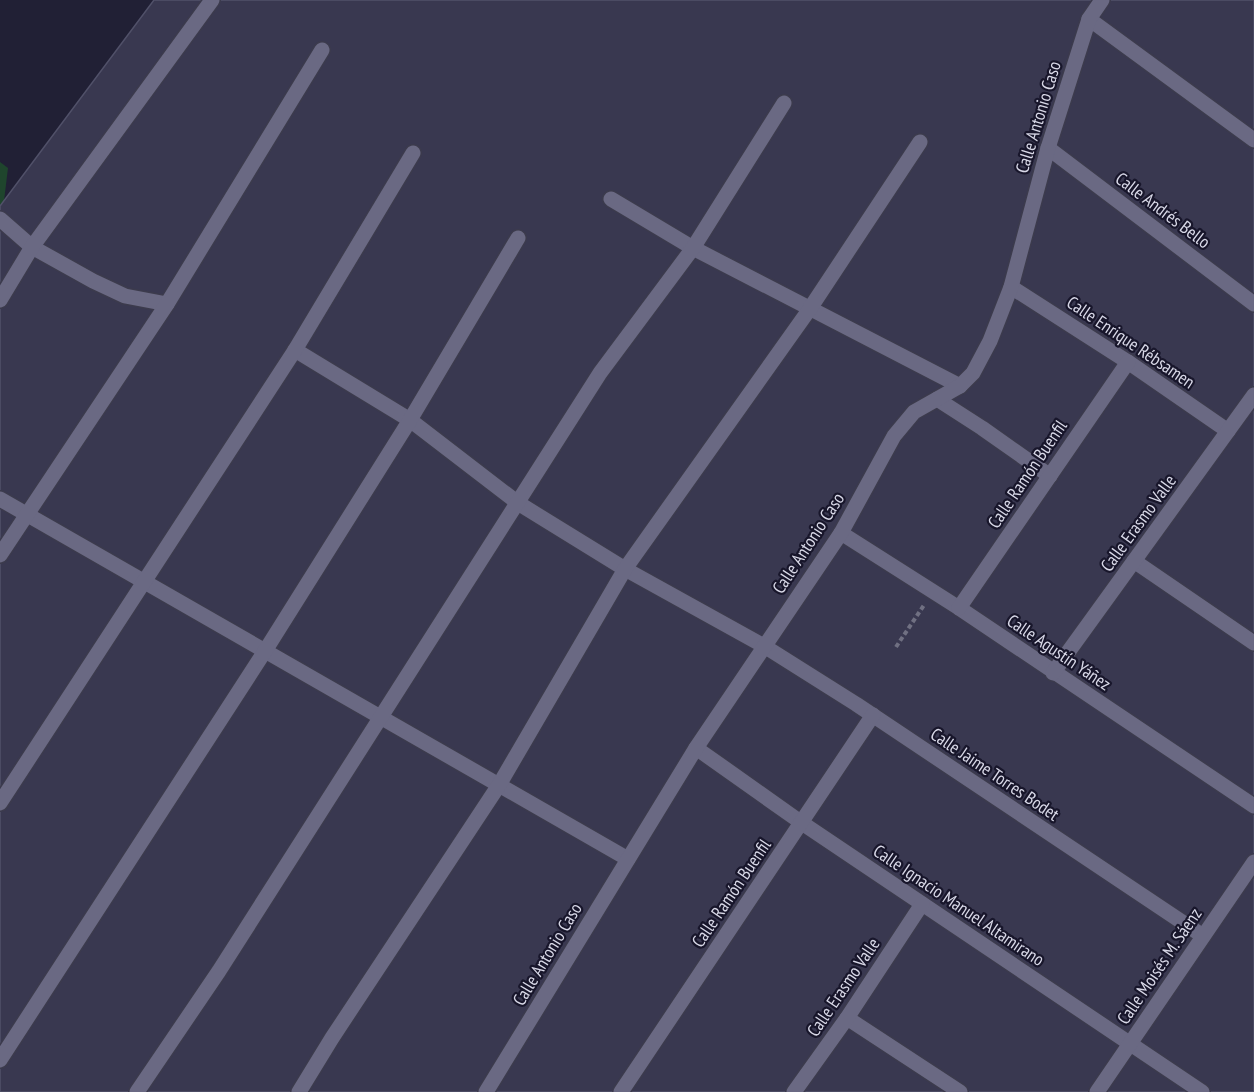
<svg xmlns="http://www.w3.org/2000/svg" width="1254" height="1092" font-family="'PT Sans Narrow',sans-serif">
	<rect width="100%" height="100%" fill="#212035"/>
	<!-- green -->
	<polygon fill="#1f452d" points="0,162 8,168 2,217 0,221"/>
	<!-- building -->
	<polygon fill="#393850" stroke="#515169" stroke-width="1.5" points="154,0 1254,0 1254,1092 0,1092 0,206"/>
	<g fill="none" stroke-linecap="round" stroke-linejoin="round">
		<defs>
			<g id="minor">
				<polyline points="1089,19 1254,140"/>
				<polyline points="1048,148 1254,304"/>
				<polyline points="611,199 693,248 960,386"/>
				<polyline points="0,219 32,247 93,281 125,296 167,304"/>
				<polyline points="1011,287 1128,362 1228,431"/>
				<polyline points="0,300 32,247 212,0"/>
				<polyline points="295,350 410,420 518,503 625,569 764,646 856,704 1203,936"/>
				<polyline points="937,399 982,428 1050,476"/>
				<polyline points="0,499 628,859"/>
				<polyline points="841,533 959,608 1254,806"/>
				<polyline points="0,555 167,304 322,50"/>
				<polyline points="1134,561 1254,643"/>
				<polyline points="959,608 1128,362"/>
				<polyline points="1053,673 1254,395"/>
				<polyline points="696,748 802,823 1202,1092"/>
				<polyline points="0,803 295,350 413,153"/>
				<polyline points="847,1018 960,1092"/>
				<polyline points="0,1060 265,651 410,420 518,238"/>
				<polyline points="137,1092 219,971 600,373 693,248 784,103"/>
				<polyline points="299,1092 332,1038 499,785 625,569 809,310 920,142"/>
				<polyline points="486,1092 696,748 841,533 894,436 914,412 960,386 973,373 990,341 1011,287 1048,148 1089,19 1102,0"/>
				<polyline points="621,1092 873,715"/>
				<polyline points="794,1092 847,1018 922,904"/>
				<polyline points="1097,1092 1254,862"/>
			</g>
		</defs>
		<!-- minor casing -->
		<use href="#minor" stroke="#3c3b4d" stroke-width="18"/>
		<!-- path -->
		<polyline stroke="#707082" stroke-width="4" stroke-dasharray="4.5 3" stroke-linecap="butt" points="896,647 924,605"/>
		<!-- minor -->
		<use href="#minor" stroke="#6a6983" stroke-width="15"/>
	</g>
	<g text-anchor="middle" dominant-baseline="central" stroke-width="4.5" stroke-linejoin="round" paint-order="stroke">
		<!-- street labels -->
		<g font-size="18" fill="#d8d8e7" stroke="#18162b">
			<text transform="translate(1038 117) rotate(-73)">Calle Antonio Caso</text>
			<text transform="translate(1163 210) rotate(37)">Calle Andrés Bello</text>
			<text transform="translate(1131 342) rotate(34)">Calle Enrique Rébsamen</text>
			<text transform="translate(1027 474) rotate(-56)">Calle Ramón Buenfil</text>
			<text transform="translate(1138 523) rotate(-54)">Calle Erasmo Valle</text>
			<text transform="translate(808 543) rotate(-57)">Calle Antonio Caso</text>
			<text transform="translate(1059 652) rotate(34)">Calle Agustín Yáñez</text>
			<text transform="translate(995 774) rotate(34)">Calle Jaime Torres Bodet</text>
			<text transform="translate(731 893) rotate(-56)">Calle Ramón Buenfil</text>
			<text transform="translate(959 905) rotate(34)">Calle Ignacio Manuel Altamirano</text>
			<text transform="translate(547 954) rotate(-59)">Calle Antonio Caso</text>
			<text transform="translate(1159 966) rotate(-56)">Calle Moisés M. Sáenz</text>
			<text transform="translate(843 987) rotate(-56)">Calle Erasmo Valle</text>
		</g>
	</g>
</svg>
